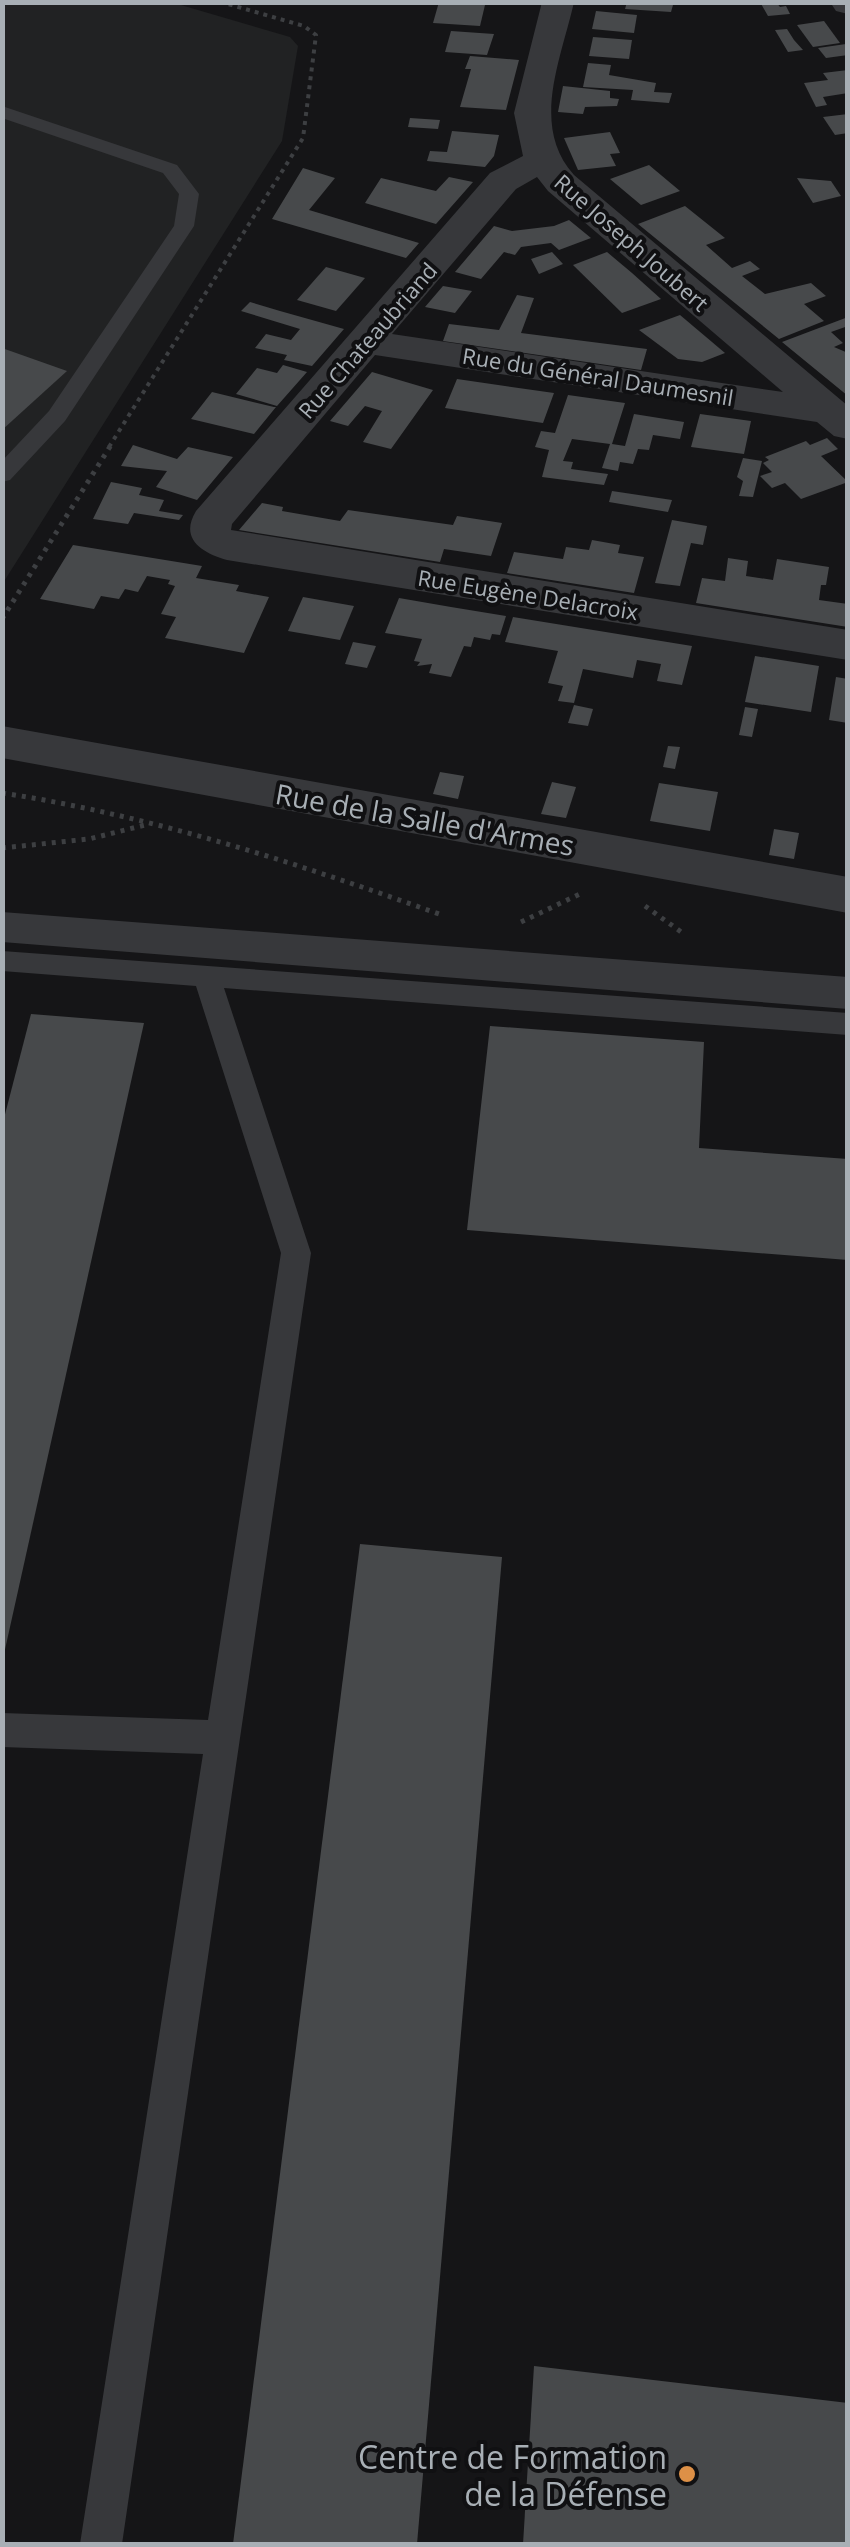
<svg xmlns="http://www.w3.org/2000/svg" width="850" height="2547" font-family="'Open Sans',sans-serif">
	<rect width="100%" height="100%" fill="#151517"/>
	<!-- built -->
	<polygon fill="#212223" points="3,3 174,3 290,37 298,46 282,141 3,583"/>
	<!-- building -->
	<g fill="#47494b">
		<polygon points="439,2 485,5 480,26 433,23"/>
		<polygon points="627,2 646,2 673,5 671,12 625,9"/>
		<polygon points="760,2 776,2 780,7 786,6 790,14 768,16"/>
		<polygon points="596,11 637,15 634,33 592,29"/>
		<polygon points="824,21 840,43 813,47 797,25"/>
		<polygon points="787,29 794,40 803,50 788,52 775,30"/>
		<polygon points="451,31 494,34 487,55 445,52"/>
		<polygon points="593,37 632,40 629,59 589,56"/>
		<polygon points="846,44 848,55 826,58 818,48"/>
		<polygon points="470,56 519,60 506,110 460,107 471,69 465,69"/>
		<polygon points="588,63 611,65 609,75 656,83 654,92 672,93 669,103 631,100 633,90 583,87"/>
		<polygon points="848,70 848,93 823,97 827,105 816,107 804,83 828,80 823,73"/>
		<polygon points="563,86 610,91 610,98 619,99 617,106 585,107 583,114 558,112"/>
		<polygon points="848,114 848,133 835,135 823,117"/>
		<polygon points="410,118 440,120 438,129 408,127"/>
		<polygon points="452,131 499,135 494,156 485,167 427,161 430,151 447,152"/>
		<polygon points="610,132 620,153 610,154 616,166 578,170 564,138"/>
		<polygon points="649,165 680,191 641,205 610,179"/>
		<polygon points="303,168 335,178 309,210 419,243 406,258 272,219"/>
		<polygon points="449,177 473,182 436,224 365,203 381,178 436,191"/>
		<polygon points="797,178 831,181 841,196 813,203"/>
		<polygon points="685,206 725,238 706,245 732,268 750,261 760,269 742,276 765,294 811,283 826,296 804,304 824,321 779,339 638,224"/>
		<polygon points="569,220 591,238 559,250 551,243 521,247 515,255 504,252 481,279 455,272 494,226 512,231 554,226"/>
		<polygon points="552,252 563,264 539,274 531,259"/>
		<polygon points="607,252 632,273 661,299 622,313 573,265"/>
		<polygon points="326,267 365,278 336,311 297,300"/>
		<polygon points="443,286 472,291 455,313 425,307"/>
		<polygon points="517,295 534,298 521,333 647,349 641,370 443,341 449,324 499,330"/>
		<polygon points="250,302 280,311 344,329 312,366 284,360 287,355 255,348 266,334 291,340 300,329 241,311"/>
		<polygon points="680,315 725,353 702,362 678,359 639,330"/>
		<polygon points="848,317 848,326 831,332 843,343 834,347 848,353 848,396 782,342"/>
		<polygon points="2,348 67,371 2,430"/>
		<polygon points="283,365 307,372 277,406 236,394 257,368 277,373"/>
		<polygon points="372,372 433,390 391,449 363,442 382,411 365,406 348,426 330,421"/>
		<polygon points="457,379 505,386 554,393 543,423 445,408"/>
		<polygon points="212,392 274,407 276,407 254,434 191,419"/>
		<polygon points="568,395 625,403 612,444 625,446 634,414 684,422 680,439 653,435 649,450 638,449 633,464 620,462 618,471 602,468 610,444 572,439 563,461 573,462 571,469 608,474 604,485 542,477 549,450 535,447 541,431 555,433"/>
		<polygon points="700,414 751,421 744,454 691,447"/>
		<polygon points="827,438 838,449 821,456 848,482 801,499 785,483 772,488 760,476 772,472 763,463 769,460 765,457 806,441 810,445"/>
		<polygon points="133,445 177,459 188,447 233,457 197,500 156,487 167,471 121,466"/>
		<polygon points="743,458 762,461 753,497 739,496 743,481 737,477"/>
		<polygon points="111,482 142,488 139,495 164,500 159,511 183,515 179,520 134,513 128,524 93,519"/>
		<polygon points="612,491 672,500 668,512 609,502"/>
		<polygon points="262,503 283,507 282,511 340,521 348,510 453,525 457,516 502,523 491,556 444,549 440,562 239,530"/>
		<polygon points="672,520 707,526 703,545 691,543 680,586 655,583"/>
		<polygon points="592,540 620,545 618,553 644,557 634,593 507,573 514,552 563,559 566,547 589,550"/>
		<polygon points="73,545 202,566 196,578 239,585 236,591 269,597 244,653 165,638 176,617 161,614 175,586 168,584 170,580 147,576 138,592 125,589 119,599 101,596 94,609 40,599"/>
		<polygon points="728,558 748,561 746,576 773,580 777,559 829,567 826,585 821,585 819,600 848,604 848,627 696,603 702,578 725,581"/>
		<polygon points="303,597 354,606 340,640 288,631"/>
		<polygon points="399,598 451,607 506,616 500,635 492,634 490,640 474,637 471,647 464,646 451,677 429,673 432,664 417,666 420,662 414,661 422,639 385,633"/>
		<polygon points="513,617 692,646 682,685 657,681 661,664 637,660 633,678 583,669 574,703 558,701 563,686 548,683 558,651 505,642"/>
		<polygon points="353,642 376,646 367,668 345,664"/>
		<polygon points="755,656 819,666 811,712 745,702"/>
		<polygon points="836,677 848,679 848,723 829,720"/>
		<polygon points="574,705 593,709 588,726 568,723"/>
		<polygon points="745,707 758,709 752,737 739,735"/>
		<polygon points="668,746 680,747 675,769 663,767"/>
		<polygon points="440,772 464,776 458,799 433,794"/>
		<polygon points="552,782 576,787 566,818 541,814"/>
		<polygon points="659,783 718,792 710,831 650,821"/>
		<polygon points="774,829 799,833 794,859 769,855"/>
		<polygon points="31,1014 144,1023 4,1654 2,1126"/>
		<polygon points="490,1026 704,1042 699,1148 848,1159 848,1260 467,1230"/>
		<polygon points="360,1544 502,1557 417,2544 233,2544"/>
		<polygon points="534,2366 848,2403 848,2544 523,2544"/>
	</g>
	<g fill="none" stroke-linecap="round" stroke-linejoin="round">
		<!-- path-far1 -->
		<polyline stroke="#3d3f42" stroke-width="4" stroke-dasharray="4 5" stroke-linecap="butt" points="109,447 303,138 316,35 304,26 221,2"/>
		<!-- path -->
		<g stroke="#3d3f42" stroke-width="5" stroke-dasharray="4 6" stroke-linecap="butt">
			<polyline points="2,619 111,445"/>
			<path d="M2 793C153 816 296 863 439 914"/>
			<polyline points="2,848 89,839 149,824"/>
			<polyline points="645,906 684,934"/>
			<polyline points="521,922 582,893"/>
		</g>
		<!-- service -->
		<g fill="#37383b" fill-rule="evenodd">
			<polygon points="2,106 177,165 199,194 194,226 65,421 10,480 2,482 2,461 49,411 174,226 179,194 163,173 2,118"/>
			<polygon points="2,951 848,1013 848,1035 224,988 311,1253 122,2544 80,2544 203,1754 2,1747 2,1713 208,1720 281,1253 196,986 2,971"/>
		</g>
		<!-- pedestrian -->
		<polygon fill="#37383b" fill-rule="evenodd" points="2,912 848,977 848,1009 2,942"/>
		<!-- minor -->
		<g fill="#37383b" fill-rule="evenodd">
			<path d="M542 2H574C561 60 530 126 574 175L848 406V439L834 436 817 422 375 355 232 524 231 530 848 630V660L227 560C202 553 179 539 196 511L490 173 523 156 514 113ZM537 177 548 191 783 392 392 334 516 189Z"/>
			<polygon points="2,726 848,877 848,913 2,758"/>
		</g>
		<!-- tertiary -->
		<polygon fill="#37383b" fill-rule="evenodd" points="830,2 848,2 848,14 836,11"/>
	</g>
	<!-- markers -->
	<circle fill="#dd9047" stroke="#101012" stroke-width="4" cx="687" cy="2474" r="10"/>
	<g text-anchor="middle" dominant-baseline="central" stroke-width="8" stroke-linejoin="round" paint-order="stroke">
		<!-- far-street labels -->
		<g font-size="22" fill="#a8afb5" stroke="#101012">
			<text transform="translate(632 242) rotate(41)">Rue Joseph Joubert</text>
			<text transform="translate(367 340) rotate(-49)">Rue Chateaubriand</text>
			<text transform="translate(598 376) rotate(9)">Rue du Général Daumesnil</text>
			<text transform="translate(528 594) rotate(9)">Rue Eugène Delacroix</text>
		</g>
		<!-- street labels -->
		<g font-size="28" fill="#a8afb5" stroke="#101012">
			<text transform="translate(425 819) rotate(10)">Rue de la Salle d'Armes</text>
		</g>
		<!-- near-poi labels -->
		<g font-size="32" fill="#a8afb5" stroke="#101012" text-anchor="end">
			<text x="667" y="2456">Centre de Formation<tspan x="667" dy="37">de la Défense</tspan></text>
		</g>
	</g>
	<!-- border -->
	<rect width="850" height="2547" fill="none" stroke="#a8afb5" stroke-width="10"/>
</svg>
